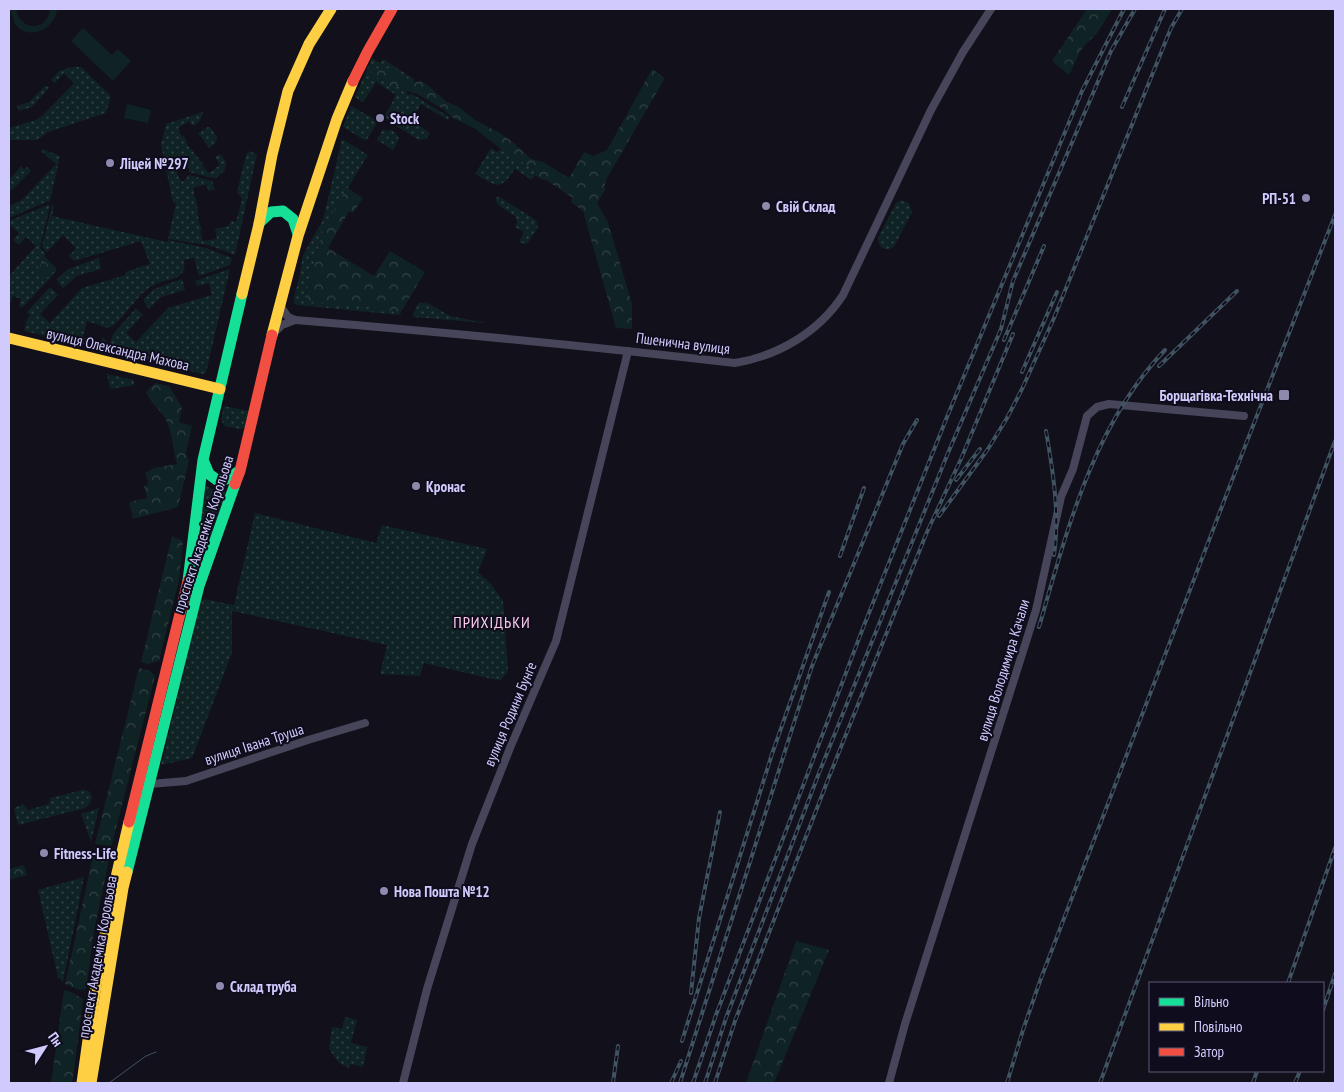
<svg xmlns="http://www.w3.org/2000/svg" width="1344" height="1092" font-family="'PT Sans Narrow',sans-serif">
	<defs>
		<pattern id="grass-dots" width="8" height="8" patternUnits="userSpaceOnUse" patternTransform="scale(1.25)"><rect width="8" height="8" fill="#102324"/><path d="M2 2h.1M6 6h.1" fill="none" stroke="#324245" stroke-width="1.8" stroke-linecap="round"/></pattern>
		<pattern id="forest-crowns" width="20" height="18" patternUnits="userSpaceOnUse" patternTransform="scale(1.25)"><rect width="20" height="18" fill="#102324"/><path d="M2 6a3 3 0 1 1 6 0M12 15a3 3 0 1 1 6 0" fill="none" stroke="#324245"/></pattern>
	</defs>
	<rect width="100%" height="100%" fill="#12101a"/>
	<!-- grass -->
	<g fill="url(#grass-dots)">
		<polygon points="372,58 380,63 383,59 414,79 406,93 410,95 411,93 449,117 448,120 421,104 411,120 430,133 426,139 419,140 393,124 397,118 392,115 389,120 384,117 396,95 376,82 364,101 362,102 355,97"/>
		<polygon points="72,67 81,67 111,96 106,113 48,132 37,140 9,140 9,128 36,120 42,116 74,83 64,73 55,83 51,80 59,71"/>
		<polygon points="46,85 49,88 32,107 19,111 17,106 29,102"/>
		<polygon points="351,106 378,121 366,141 343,127"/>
		<polygon points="203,112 200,121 193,126 189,121 178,128 180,130 179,132 183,137 184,136 187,142 186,143 203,164 202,165 209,173 220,165 215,157 220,154 226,162 225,170 216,178 213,178 189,172 189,168 185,164 182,164 177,169 177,174 181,181 184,181 189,175 212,181 215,190 208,191 207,185 194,187 194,197 196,197 199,224 200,224 202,231 200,231 203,241 217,239 215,229 229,226 231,221 236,222 242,199 237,192 246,155 249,151 257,154 235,255 208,245 168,239 176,203 173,202 161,145 166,124"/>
		<polygon points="208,127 211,128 217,137 215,144 209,148 198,133"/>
		<polygon points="383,129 388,132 390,129 396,133 399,139 393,150 377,140"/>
		<polygon points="342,139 368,155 324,227 305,297 401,312 400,315 297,305 294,303 294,297 299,279 303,255 323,220"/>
		<path d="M491 148 497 152 501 149 535 170V175L532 180 515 169C500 192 496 186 475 174Z"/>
		<polygon points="43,149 60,156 50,201 46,202 9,218 9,206 23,199 56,164 41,151"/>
		<polygon points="21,166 24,169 27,167 31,171 13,189 9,191 9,180"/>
		<polygon points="497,197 501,198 536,220 538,227 528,243 525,244 519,242 524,232 515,227 517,223 516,217 497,204 496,199"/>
		<path d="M901 200 909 203 912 212 894 247C886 252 878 248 878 238L896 203Z"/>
		<polygon points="48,205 50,205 40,248 46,254 44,256 56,268 56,272 22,308 19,306 21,299 13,296 11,302 9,301 9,276 36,246 26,237 19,245 13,240 19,233 9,224 9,221"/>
		<path d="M52 205 54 206 52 216 167 242 168 240 206 248 232 258 230 265 199 276 194 258 184 260C188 283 166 277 152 286 137 295 127 314 113 326L105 328V327L87 321 83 337 101 343 103 337 106 341 104 349 24 331 26 322 30 315 27 312 50 287 58 295 40 314 50 323 82 288 126 275 125 272 150 264 141 241 74 261 69 256 76 248 63 235 47 252 42 247Z"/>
		<polygon points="99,258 101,269 77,276 63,288 58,283 57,279 68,269"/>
		<polygon points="230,269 206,373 202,374 108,351 113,334 136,308 143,315 126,333 136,342 168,308 212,295 209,283 197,286 195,281"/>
		<polygon points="182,279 185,290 161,297 149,309 144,302 144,299 154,289"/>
		<polygon points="419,302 424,304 426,302 450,316 485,323 414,317 413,314"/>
		<polygon points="107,374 134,380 134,385 110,389"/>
		<polygon points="224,406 249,411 245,427 240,429 225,426 221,420"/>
		<polygon points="206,486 214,490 228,492 198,573 196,574 204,487"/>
		<polygon points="255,513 376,543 382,525 487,549 478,572 491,584 503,601 508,671 501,680 492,679 424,663 420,676 380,674 387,645 232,611 232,653 192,758 161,765 200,603 204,599 234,605"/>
		<polygon points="83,790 89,791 92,797 90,804 85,808 18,825 14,808 23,804 28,810 49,804 50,798"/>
		<polygon points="99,808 91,842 81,814"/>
		<polygon points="84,877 63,982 58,977 38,890"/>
		<polygon points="345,1017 357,1020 351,1043 367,1047 363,1067 350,1064 349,1068 339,1063 329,1049 332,1027 342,1029"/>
	</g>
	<!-- forest -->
	<g fill="url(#forest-crowns)">
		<polygon points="1087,9 1112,9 1098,32 1082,48 1069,75 1052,61"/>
		<polygon points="383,67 396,70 410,80 416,82 421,81 426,84 447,102 459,107 475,120 500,133 514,143 531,159 543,162 569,178 584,152 593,156 607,150 652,69 665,78 607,178 604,188 606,189 597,203 608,222 632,304 632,329 616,328 583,211 571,202 573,198 546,180 543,180 535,175 535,170 501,149 474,128 453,118 443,109 417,94 401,89 397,86 390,86 381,78 372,78 371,69 375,68 381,69"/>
		<polygon points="347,188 363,198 353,213 349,211 328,248 374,276 390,251 425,272 401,312 374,309 372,307 307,302 305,297 324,227"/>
		<polygon points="44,261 54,271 45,280 35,271"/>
		<path d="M155 383 169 386 182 407 179 422 192 426 186 453 189 461 178 507 133 519 129 502 147 498 144 486 148 485 147 482 148 481 145 473 154 468 177 464C173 450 172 430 165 418 158 407 151 404 146 392Z"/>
		<polygon points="172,536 183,541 179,580 159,661 148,664 141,662"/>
		<polygon points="139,668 150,671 155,676 112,844 110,846 95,844"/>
		<polygon points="95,847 111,851 94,931 86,989 79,990 65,984"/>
		<polygon points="24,865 27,875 9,880 9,869"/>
		<polygon points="796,941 829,950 774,1083 746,1083"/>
		<polygon points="64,990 73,993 83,999 74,1071 72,1083 51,1083"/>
	</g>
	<!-- pitch -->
	<g fill="#102324">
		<path d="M10 9H23L16 11C22 32 48 31 50 9H60L57 10C55 29 28 42 15 24 13 20 12 14 10 9Z"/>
		<polygon points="83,28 112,55 118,49 131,61 113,81 71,41"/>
		<polygon points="127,104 151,110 148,123 124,118"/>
	</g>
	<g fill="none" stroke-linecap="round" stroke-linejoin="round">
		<!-- street -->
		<g stroke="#46455a" stroke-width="8">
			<path d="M279 304 288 317 295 320C442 332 589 346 735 363 778 356 819 332 843 295L931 110 963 52 991 9"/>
			<polyline points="272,335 282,325 295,320"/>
			<polyline points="150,784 186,781 308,740 365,723"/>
			<polyline points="403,1083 427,989 472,844 510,748 556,641 628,351"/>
			<polyline points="889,1083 905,1024 1036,610 1061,497 1073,469 1087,416 1097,407 1109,404 1244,416"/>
		</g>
		<!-- fast -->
		<g stroke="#16e098" stroke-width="11">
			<polyline points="259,223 271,212 283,211 293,219 298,234"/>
			<polyline points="204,462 209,474 217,480 227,479 239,471"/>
			<polyline points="188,581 203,460 242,294"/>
			<polyline points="127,872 199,586 235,484"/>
		</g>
		<!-- slow -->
		<g stroke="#ffcf43" stroke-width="11">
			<polyline points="242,294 259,224 272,155 288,91 309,44 331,9"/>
			<polyline points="272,335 298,236 337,119 353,81"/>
			<polyline points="9,338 220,389"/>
			<polyline points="82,1083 94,997 113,890 129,822"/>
			<polyline points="91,1083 123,888 127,872"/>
		</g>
		<!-- jam -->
		<g stroke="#f24e42" stroke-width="11">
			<polyline points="353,81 368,51 392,9"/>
			<polyline points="235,484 240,471 272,335"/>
			<polyline points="129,822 188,581"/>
		</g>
		<!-- tram -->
		<polyline stroke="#405361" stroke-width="1" points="109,1083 146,1056 156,1052"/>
		<defs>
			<g id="rail">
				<polyline points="1122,107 1165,9"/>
				<polyline points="1004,340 1044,246"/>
				<polyline points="1159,366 1237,291"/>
				<polyline points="1022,372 1057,292"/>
				<path d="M1046 431C1053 471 1060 515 1054 555"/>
				<polyline points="956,480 980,449"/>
				<polyline points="939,516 988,449 1007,418 1022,389 1054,318 1171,28 1182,9"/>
				<polyline points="840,556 864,488"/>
				<path d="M1039 627C1067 531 1093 425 1165 350"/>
				<polyline points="1288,983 1335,848"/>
				<polyline points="691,993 699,918 720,812"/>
				<polyline points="1323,1010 1335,974"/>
				<polyline points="682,1041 772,754 829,592"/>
				<polyline points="613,1083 618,1046"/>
				<polyline points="671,1083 681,1061"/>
				<polyline points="680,1083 812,666 903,444 917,420"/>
				<polyline points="693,1083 716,1015 863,628 947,417 1082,91 1124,9"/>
				<polyline points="705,1083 726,1018 819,773 948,453 1001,329 1013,281 1111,51 1135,9"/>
				<polyline points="715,1083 735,1021 829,777 927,532 961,459 1013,334"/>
				<polyline points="1007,1083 1023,1030 1040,981 1244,449 1335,215"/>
				<polyline points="1100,1083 1335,441"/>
				<polyline points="1253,1083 1257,1071"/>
				<polyline points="1295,1083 1300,1071"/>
			</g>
		</defs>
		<!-- rail casing -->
		<use href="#rail" stroke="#405361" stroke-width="4"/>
		<!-- rail -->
		<use href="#rail" stroke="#0f0d1d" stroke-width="2" stroke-dasharray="5.5" stroke-linecap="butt"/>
	</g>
	<!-- markers -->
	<g fill="#8e8aad" stroke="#0f0d1d" stroke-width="2">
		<circle cx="380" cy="118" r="5"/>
		<circle cx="110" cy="163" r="5"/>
		<circle cx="1306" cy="198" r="5"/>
		<circle cx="766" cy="206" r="5"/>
		<rect x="1278" y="389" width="12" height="12" rx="2.5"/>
		<circle cx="416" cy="486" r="5"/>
		<circle cx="44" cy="853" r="5"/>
		<circle cx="384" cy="891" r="5"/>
		<circle cx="220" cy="986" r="5"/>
	</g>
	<g text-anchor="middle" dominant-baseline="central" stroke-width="4" stroke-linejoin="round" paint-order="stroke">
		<!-- poi labels -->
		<g font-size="15" font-weight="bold" fill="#d0cbfc" stroke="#0f0d1d" text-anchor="start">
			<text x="390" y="118">Stock</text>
			<text x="120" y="163">Ліцей №297</text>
			<text x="1296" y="198" text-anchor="end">РП-51</text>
			<text x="776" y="206">Свій Склад</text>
			<text x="1273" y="395" text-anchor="end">Борщагівка-Технічна</text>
			<text x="426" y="486">Кронас</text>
			<text x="54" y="853">Fitness-Life</text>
			<text x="394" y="891">Нова Пошта №12</text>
			<text x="230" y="986">Склад труба</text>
		</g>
		<!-- street labels -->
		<g font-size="15" fill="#d0cbfc" stroke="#0f0d1d">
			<text transform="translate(683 343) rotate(7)">Пшенична вулиця</text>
			<text transform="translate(118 349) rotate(13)">вулиця Олександра Махова</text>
			<text transform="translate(203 534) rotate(-72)">проспект Академіка Корольова</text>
			<text transform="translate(1003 670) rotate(-73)">вулиця Володимира Качали</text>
			<text transform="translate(510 714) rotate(-67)">вулиця Родини Бунґе</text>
			<text transform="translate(254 744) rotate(-18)">вулиця Івана Труша</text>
			<text transform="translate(97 957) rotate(-80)">проспект Академіка Корольова</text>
		</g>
		<!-- neighbourhood labels -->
		<g font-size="16" letter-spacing="1" fill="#fccdec" stroke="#0f0d1d">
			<text x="492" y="622">ПРИХІДЬКИ</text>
		</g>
	</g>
	<!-- border -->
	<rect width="1344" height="1092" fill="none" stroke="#d0cbfc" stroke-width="20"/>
	<!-- legend -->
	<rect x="1149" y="982" width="175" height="90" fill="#0f0d1d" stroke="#5c5976"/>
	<rect x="1159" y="998" width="25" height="8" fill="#16e098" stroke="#5c5976"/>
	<text x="1194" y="1007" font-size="15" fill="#d0cbfc">Вільно</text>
	<rect x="1159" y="1023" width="25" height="8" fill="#ffcf43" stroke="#5c5976"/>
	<text x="1194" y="1032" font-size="15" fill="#d0cbfc">Повільно</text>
	<rect x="1159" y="1048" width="25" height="8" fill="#f24e42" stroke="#5c5976"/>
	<text x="1194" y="1057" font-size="15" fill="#d0cbfc">Затор</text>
	<!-- north arrow -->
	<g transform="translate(45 1047) rotate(54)" stroke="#0f0d1d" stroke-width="4" paint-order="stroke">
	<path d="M0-4L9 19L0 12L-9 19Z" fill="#d0cbfc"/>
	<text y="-8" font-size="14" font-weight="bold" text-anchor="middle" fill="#d0cbfc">Пн</text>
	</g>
</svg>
